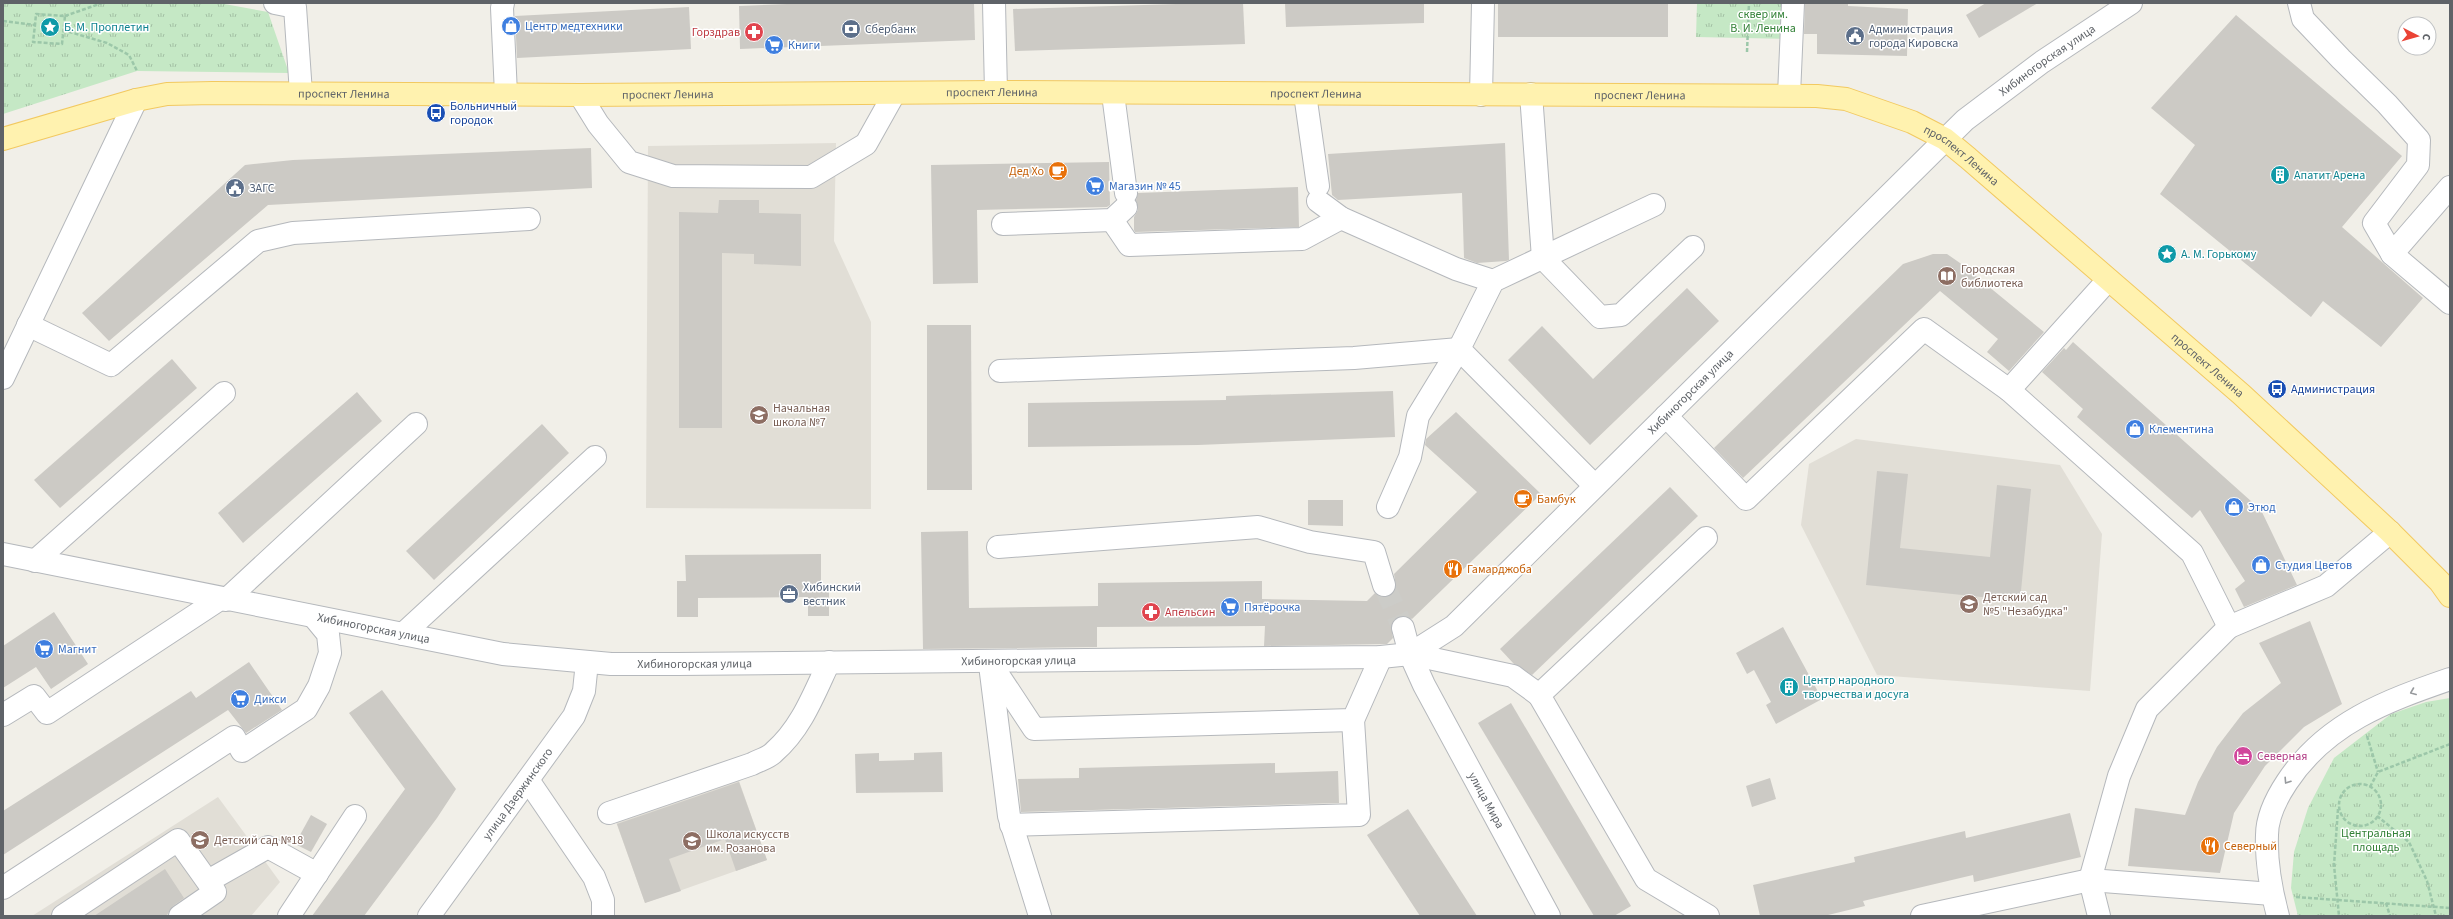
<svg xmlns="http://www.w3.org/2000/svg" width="2453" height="919" font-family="'Source Sans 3',sans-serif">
	<defs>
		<pattern id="park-tufts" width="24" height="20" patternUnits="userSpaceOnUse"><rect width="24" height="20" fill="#c5e8c5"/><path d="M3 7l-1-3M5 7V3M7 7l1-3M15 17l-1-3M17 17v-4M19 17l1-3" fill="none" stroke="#a3c0a4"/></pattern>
	</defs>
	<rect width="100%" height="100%" fill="#f1efe8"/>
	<!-- education -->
	<g fill="#e1ded6">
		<polygon points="836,143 834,241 871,322 871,509 646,508 648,146"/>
		<polygon points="1856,439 2060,465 2102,534 2090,691 1877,675 1801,525 1809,464"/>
		<polygon points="738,778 767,860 645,903 616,822"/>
		<polygon points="218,797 280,882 251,916 32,916"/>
	</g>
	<!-- park -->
	<g fill="url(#park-tufts)">
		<polygon points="3,3 219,3 268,12 289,73 137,71 3,114"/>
		<polygon points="1697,3 1790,3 1789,39 1696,37"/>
		<polygon points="2450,698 2450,916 2298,916 2291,888 2294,852 2308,808 2334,758 2391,714 2426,702"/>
	</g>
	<!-- building -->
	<g fill="#cccac5">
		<polygon points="811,3 974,3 975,40 740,49 739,6"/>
		<polygon points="1208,3 1243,3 1245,44 1015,51 1013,9"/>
		<polygon points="1285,3 1424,3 1424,23 1286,27"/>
		<rect x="1498" y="3" width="170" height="34"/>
		<polygon points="1805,3 1848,3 1848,6 1908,9 1907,56 1817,54 1817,34 1804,34"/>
		<polygon points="1986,3 2038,3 1979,38 1966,15"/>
		<polygon points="689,7 691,49 517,58 515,16"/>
		<polygon points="2236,15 2402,156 2342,227 2423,298 2381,347 2323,301 2311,317 2160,194 2195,145 2151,108"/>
		<polygon points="1505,143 1509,260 1506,261 1477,263 1464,258 1462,193 1338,200 1332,195 1328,154"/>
		<polygon points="591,148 592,188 268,205 109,341 82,313 245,165 293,160"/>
		<polygon points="1109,162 1110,205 1107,207 977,210 978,283 933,284 931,165"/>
		<polygon points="1298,187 1299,227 1135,232 1134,230 1134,217 1138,210 1136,200 1138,193"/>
		<polygon points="719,200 759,200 759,213 801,214 801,266 754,264 754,254 722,253 722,428 679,428 679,212 718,213"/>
		<polygon points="1933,254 1947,254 1960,263 2044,332 2009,371 1987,352 1998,339 1940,291 1743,478 1714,448 1903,264"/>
		<polygon points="1687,288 1719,321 1590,445 1508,360 1542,326 1593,379"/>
		<polygon points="927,325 971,325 972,490 927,490"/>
		<polygon points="2073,342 2261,510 2297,585 2244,607 2235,589 2245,581 2200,510 2192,518 2077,417 2083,409 2042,372 2064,348 2066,350"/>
		<polygon points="172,359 197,388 60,508 34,480"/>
		<polygon points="1393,391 1395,437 1198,445 1028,447 1028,403 1226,400 1226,396"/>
		<polygon points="357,392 382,421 243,543 218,513"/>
		<polygon points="1456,412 1541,494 1412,619 1406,616 1394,619 1391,625 1393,638 1387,644 1264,646 1265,626 1097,627 1097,647 923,649 921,532 968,531 969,608 1098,606 1098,583 1262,581 1262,599 1367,601 1375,593 1381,597 1388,597 1396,588 1394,574 1477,492 1425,445 1426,439"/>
		<polygon points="542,424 569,453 434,580 406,551"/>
		<polygon points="1877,471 1908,474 1900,548 1990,557 1997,485 2031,489 2020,601 1866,585"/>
		<polygon points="1670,487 1698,516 1532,675 1514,664 1500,649"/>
		<polygon points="1308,500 1343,500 1343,526 1308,525"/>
		<polygon points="821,554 821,584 829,584 829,616 808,616 808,597 698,598 698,617 677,617 677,581 686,581 685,555"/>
		<polygon points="54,612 88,664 51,689 36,667 3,688 3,646"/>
		<polygon points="2310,621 2342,704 2304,727 2265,766 2234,813 2220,873 2128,866 2135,808 2185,815 2198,782 2217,747 2243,713 2281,683 2259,643"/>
		<polygon points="1783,627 1822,699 1776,724 1766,705 1771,702 1754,670 1747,674 1736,653"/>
		<polygon points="249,662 282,710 246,733 228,710 3,855 3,811 191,691 196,698"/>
		<polygon points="382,690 456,789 437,818 364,916 312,916 405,789 349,713"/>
		<polygon points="1511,703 1631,906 1614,916 1594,916 1478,723"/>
		<polygon points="942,752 943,792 856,793 855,754 879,753 879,761 914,760 914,753"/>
		<polygon points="1275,763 1275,773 1338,771 1339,803 1021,812 1018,779 1079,778 1079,768"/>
		<polygon points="1770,778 1776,799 1752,807 1746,786"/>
		<polygon points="739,782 767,860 736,871 725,839 669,859 681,891 645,903 617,824"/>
		<polygon points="1408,809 1477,916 1420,916 1367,835"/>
		<polygon points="2070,813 2081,857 1974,882 1973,875 1863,901 1865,906 1824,916 1760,916 1753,885 1855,862 1854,857 1965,831 1966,838"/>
		<polygon points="311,815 327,824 311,852 295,844"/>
		<polygon points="165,869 184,898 173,906 166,916 94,916"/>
	</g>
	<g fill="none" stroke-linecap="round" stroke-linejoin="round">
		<!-- minor-tunnel -->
		<polyline stroke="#ccccc8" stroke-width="22" stroke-dasharray="22 11" stroke-linecap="butt" points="1384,585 1403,628"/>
		<defs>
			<g id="minor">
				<polyline points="275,3 295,7 301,93"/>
				<polyline points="503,3 502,8 506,94"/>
				<polyline points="994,3 996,92"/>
				<polyline points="2299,3 2303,19 2341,59 2387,104 2419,140 2418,165 2374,223 2392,254 2450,303"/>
				<polyline points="1113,94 1126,193"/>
				<polyline points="1305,94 1318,186"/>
				<polyline points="1531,94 1543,258 1600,317 1621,315 1693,247"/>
				<polyline points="580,95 598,124 629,162 673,176 811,177 866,144 894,94"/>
				<polyline points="1481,95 1483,3"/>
				<polyline points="1789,95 1793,3"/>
				<polyline points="1318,201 1341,218 1456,269 1493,281"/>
				<polyline points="1112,220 1129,245 1302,239 1341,218"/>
				<polyline points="1003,224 1112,220 1126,207"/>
				<polyline points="2392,254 2450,187"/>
				<polyline points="28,325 111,365 258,241 293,233 529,219"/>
				<polyline points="1000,371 1354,358 1459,349"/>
				<polyline points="3,378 136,100"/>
				<polyline points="2009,390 2108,280"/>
				<polyline points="1666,416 1746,499 1924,329 2009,390 2192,553 2229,627 2326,586 2390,532"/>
				<polyline points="1595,486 1459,349 1493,281 1654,205"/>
				<polyline points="1388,507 1410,457 1418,416 1459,349"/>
				<polyline points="1706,538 1539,695 1646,879 1708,916"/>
				<polyline points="998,547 1258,527 1310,542 1374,552 1384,585"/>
				<path id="s1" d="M3 554 503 654 611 664H677L1381 657 1410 654 1513 676 1539 695"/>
				<polyline points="35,561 224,393"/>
				<polyline points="226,600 416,424"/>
				<path id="s2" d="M1403 628 1410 654 1424 685 1549 916"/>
				<polyline points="403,634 595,457"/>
				<path id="s3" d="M1410 654 1454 626 1965 120 2042 62 2131 3"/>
				<polyline points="989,661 1034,729 1353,720 1381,657"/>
				<polyline points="990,665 1009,816 1040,916"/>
				<polyline points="3,715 34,696 47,713 220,599"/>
				<polyline points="528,780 594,877 603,900 603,916"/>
				<path d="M609 813 752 764C759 760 769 758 774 752 801 729 814 694 829 662"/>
				<polyline points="1011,825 1359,815 1353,720"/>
				<polyline points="208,881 268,847 317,874"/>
				<polyline points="3,888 234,737 242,751 306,709 319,686 330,653 328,634 314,617"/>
				<polyline points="63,916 178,840 215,892 180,916"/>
				<polyline points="289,916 355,816"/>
				<path id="s4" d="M429 916 574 716 584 691 587 662"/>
				<polyline points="1922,916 2090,880 2272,894"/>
				<polyline points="2099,916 2090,880 2119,776 2147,709 2229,627"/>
				<path d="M2278 916C2271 890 2266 862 2267 835 2267 816 2277 797 2287 782 2326 723 2386 701 2450 679"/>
			</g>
			<g id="major">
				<path id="s5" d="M3 139 136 100 167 94 213 93 580 95 996 92 1817 96 1846 99 1912 122 1945 139 1968 158 2241 394 2390 532 2440 582 2450 596"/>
			</g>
		</defs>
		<!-- minor casing -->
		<use href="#minor" stroke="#b5b8bc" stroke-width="24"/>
		<!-- major casing -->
		<use href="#major" stroke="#f2c960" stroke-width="24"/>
		<!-- path -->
		<g stroke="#9cc7a9" stroke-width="2.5" stroke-dasharray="4 2" stroke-linecap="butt">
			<polyline points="65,16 102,3"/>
			<polyline points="3,21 35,25 33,42 62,44 65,16 36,14 35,25"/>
			<polyline points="63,30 107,43 129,55 137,71"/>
			<polyline points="1747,52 1749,3"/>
			<polyline points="2367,736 2378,772"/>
			<circle cx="2360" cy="805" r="21"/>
			<polyline points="2370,787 2378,772 2450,744"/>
			<polyline points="2338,809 2334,865 2339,916"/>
			<polyline points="2377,816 2409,842 2427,881 2436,916"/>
			<polyline points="2296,897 2450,908"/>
			<polyline points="2386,903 2390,916"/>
		</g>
		<!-- minor -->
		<use href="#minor" stroke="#fff" stroke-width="22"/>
		<!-- major -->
		<use href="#major" stroke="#fff2af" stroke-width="22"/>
	</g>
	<!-- one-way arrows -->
	<defs><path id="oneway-chevron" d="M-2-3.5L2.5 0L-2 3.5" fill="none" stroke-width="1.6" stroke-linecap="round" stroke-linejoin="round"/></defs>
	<g stroke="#979a9d">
		<use href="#oneway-chevron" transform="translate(2413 692) rotate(158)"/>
		<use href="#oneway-chevron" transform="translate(2287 781) rotate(123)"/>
	</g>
	<!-- icons -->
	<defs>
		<symbol id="shop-disc" viewBox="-11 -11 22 22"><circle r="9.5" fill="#3f7fe0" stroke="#fff"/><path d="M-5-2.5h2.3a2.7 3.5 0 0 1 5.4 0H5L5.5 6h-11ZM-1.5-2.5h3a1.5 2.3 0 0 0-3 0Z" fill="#fff"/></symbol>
		<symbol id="sight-disc" viewBox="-11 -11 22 22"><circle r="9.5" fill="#0f9aa8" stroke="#fff"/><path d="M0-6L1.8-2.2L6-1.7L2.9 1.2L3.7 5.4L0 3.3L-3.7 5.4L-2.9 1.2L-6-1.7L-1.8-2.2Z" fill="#fff"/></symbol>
		<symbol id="bank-disc" viewBox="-11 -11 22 22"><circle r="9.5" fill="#5c6f8a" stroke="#fff"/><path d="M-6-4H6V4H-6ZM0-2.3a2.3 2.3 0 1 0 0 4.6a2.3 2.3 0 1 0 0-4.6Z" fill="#fff"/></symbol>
		<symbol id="pharmacy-disc" viewBox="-11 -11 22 22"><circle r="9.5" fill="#e0444e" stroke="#fff"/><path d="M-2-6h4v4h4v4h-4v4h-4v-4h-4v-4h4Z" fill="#fff"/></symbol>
		<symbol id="civic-disc" viewBox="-11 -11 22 22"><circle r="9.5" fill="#5c6f8a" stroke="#fff"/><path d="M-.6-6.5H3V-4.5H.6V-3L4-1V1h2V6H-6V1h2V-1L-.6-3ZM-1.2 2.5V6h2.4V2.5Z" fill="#fff"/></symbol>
		<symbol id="supermarket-disc" viewBox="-11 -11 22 22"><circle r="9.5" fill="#3f7fe0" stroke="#fff"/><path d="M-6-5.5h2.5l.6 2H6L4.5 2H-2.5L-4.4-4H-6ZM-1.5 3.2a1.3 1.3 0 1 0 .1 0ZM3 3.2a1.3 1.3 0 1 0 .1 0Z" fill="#fff"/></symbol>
		<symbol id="bus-disc" viewBox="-11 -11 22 22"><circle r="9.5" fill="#1a4fb4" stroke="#fff"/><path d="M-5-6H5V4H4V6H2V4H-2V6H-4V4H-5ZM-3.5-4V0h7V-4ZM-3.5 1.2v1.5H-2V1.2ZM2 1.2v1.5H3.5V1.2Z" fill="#fff"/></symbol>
		<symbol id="cafe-disc" viewBox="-11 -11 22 22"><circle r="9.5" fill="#e8710a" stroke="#fff"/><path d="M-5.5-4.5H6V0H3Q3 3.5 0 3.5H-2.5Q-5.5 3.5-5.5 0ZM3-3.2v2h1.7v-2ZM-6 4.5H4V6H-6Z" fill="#fff"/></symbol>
		<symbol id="building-disc" viewBox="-11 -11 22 22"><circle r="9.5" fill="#0f9aa8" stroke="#fff"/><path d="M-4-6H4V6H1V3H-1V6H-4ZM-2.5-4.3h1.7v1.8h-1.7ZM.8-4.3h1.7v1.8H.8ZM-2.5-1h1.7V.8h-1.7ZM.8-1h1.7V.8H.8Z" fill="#fff"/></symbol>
		<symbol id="library-disc" viewBox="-11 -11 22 22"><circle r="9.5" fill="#8d6e63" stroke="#fff"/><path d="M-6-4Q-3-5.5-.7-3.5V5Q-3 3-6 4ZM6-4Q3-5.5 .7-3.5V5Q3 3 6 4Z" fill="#fff"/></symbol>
		<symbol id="school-disc" viewBox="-11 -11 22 22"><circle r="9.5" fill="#8d6e63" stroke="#fff"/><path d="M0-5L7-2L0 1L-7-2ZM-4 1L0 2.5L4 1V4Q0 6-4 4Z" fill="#fff"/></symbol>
		<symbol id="restaurant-disc" viewBox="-11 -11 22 22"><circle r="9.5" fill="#e8710a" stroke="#fff"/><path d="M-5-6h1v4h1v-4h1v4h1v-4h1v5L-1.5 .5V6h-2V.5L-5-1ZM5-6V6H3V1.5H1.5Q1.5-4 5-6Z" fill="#fff"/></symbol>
		<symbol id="office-disc" viewBox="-11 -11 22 22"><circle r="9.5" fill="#5c6f8a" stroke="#fff"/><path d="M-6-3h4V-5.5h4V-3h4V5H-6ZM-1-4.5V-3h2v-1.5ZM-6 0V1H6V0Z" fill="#fff"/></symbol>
		<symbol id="hotel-disc" viewBox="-11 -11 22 22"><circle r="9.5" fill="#d1479c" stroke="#fff"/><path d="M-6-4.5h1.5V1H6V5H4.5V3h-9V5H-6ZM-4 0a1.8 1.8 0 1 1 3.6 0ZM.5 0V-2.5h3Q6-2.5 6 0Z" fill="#fff"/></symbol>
	</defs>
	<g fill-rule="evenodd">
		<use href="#shop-disc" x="500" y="15" width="22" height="22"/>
		<use href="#sight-disc" x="39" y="16" width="22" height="22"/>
		<use href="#bank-disc" x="840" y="18" width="22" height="22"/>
		<use href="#pharmacy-disc" x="743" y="21" width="22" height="22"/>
		<use href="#civic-disc" x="1844" y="25" width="22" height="22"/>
		<use href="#supermarket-disc" x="763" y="34" width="22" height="22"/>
		<use href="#bus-disc" x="425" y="102" width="22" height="22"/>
		<use href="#cafe-disc" x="1047" y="160" width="22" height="22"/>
		<use href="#building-disc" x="2269" y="164" width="22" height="22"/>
		<use href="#supermarket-disc" x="1084" y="175" width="22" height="22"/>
		<use href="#civic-disc" x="224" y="177" width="22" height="22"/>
		<use href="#sight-disc" x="2156" y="243" width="22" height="22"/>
		<use href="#library-disc" x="1936" y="265" width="22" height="22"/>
		<use href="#bus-disc" x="2266" y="378" width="22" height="22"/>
		<use href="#school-disc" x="748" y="404" width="22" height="22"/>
		<use href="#shop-disc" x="2124" y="418" width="22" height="22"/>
		<use href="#cafe-disc" x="1512" y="488" width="22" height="22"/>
		<use href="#shop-disc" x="2223" y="496" width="22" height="22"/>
		<use href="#shop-disc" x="2250" y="554" width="22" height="22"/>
		<use href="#restaurant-disc" x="1442" y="558" width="22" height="22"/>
		<use href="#office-disc" x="778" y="583" width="22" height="22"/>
		<use href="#school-disc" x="1958" y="593" width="22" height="22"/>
		<use href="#supermarket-disc" x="1219" y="596" width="22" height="22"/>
		<use href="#pharmacy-disc" x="1140" y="601" width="22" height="22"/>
		<use href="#supermarket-disc" x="33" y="638" width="22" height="22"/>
		<use href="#building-disc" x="1778" y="676" width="22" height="22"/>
		<use href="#supermarket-disc" x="229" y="688" width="22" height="22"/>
		<use href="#hotel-disc" x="2232" y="745" width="22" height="22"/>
		<use href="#school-disc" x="189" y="829" width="22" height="22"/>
		<use href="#school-disc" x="681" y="830" width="22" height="22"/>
		<use href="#restaurant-disc" x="2199" y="835" width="22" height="22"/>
	</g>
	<g text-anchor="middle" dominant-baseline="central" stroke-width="3" stroke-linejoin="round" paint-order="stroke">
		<!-- park labels -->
		<g font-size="12" fill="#348238" stroke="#fff">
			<text x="1763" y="14">сквер им.<tspan x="1763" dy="14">В. И. Ленина</tspan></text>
			<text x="2376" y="833">Центральная<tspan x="2376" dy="14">площадь</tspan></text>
		</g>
		<!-- shop labels -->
		<g font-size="12" fill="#366cbe" stroke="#fff" text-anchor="start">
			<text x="525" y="26">Центр медтехники</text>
			<text x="788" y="45">Книги</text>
			<text x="1109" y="186">Магазин № 45</text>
			<text x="2149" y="429">Клементина</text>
			<text x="2248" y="507">Этюд</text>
			<text x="2275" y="565">Студия Цветов</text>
			<text x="1244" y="607">Пятёрочка</text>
			<text x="58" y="649">Магнит</text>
			<text x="254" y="699">Дикси</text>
		</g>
		<!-- culture labels -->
		<g font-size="12" fill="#0d838f" stroke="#fff" text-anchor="start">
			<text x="64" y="27">Б. М. Проплетин</text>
			<text x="2294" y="175">Апатит Арена</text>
			<text x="2181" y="254">А. М. Горькому</text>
			<text x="1803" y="680">Центр народного<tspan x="1803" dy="14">творчества и досуга</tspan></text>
		</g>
		<!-- service labels -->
		<g font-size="12" fill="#4e5e75" stroke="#fff" text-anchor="start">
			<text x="865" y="29">Сбербанк</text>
			<text x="1869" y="29">Администрация<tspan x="1869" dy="14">города Кировска</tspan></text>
			<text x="249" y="188">ЗАГС</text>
			<text x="803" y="587">Хибинский<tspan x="803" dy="14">вестник</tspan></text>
		</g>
		<!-- health labels -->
		<g font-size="12" fill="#be3a42" stroke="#fff" text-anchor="end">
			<text x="740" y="32">Горздрав</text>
			<text x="1165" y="612" text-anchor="start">Апельсин</text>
		</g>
		<!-- street labels -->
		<g font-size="12" fill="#5f6368" stroke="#fff">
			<text stroke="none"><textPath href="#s3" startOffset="873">Хибиногорская улица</textPath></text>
			<text stroke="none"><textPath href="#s5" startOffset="347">проспект Ленина</textPath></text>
			<text stroke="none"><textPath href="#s5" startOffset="995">проспект Ленина</textPath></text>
			<text stroke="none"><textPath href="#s5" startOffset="1643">проспект Ленина</textPath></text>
			<text stroke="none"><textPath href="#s5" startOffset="671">проспект Ленина</textPath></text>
			<text stroke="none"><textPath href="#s5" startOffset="1319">проспект Ленина</textPath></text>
			<text stroke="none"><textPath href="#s5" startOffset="1979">проспект Ленина</textPath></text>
			<text stroke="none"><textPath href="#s5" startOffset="2303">проспект Ленина</textPath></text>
			<text stroke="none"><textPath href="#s3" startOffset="385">Хибиногорская улица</textPath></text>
			<text stroke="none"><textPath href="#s1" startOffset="378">Хибиногорская улица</textPath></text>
			<text stroke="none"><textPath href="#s1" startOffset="1026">Хибиногорская улица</textPath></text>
			<text stroke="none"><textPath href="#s1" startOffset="702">Хибиногорская улица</textPath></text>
			<text stroke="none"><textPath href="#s4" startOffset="151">улица Дзержинского</textPath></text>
			<text stroke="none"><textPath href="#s2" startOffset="192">улица Мира</textPath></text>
		</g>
		<!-- transit labels -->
		<g font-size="12" fill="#164399" stroke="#fff" text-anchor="start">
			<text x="450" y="106">Больничный<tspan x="450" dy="14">городок</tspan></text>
			<text x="2291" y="389">Администрация</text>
		</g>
		<!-- food labels -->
		<g font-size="12" fill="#c56008" stroke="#fff" text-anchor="start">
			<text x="1044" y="171" text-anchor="end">Дед Хо</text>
			<text x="1537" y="499">Бамбук</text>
			<text x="1467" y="569">Гамарджоба</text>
			<text x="2224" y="846">Северный</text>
		</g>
		<!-- education labels -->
		<g font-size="12" fill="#785e54" stroke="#fff" text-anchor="start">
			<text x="1961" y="269">Городская<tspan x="1961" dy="14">библиотека</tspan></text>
			<text x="773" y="408">Начальная<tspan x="773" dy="14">школа №7</tspan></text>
			<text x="1983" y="597">Детский сад<tspan x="1983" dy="14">№5 "Незабудка"</tspan></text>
			<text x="706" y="834">Школа искусств<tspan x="706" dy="14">им. Розанова</tspan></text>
			<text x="214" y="840">Детский сад №18</text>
		</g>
		<!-- hotel labels -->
		<g font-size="12" fill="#b23c85" stroke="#fff" text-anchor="start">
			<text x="2257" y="756">Северная</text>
		</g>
	</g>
	<!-- border -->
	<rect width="2453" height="919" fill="none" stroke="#5f6368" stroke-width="8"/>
	<!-- north arrow -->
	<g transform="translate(2417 36) rotate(96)"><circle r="19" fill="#ffffff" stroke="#bfc1c3"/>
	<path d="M0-3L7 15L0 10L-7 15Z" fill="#ea4335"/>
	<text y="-6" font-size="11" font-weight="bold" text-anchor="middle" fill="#5f6368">С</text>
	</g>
</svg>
